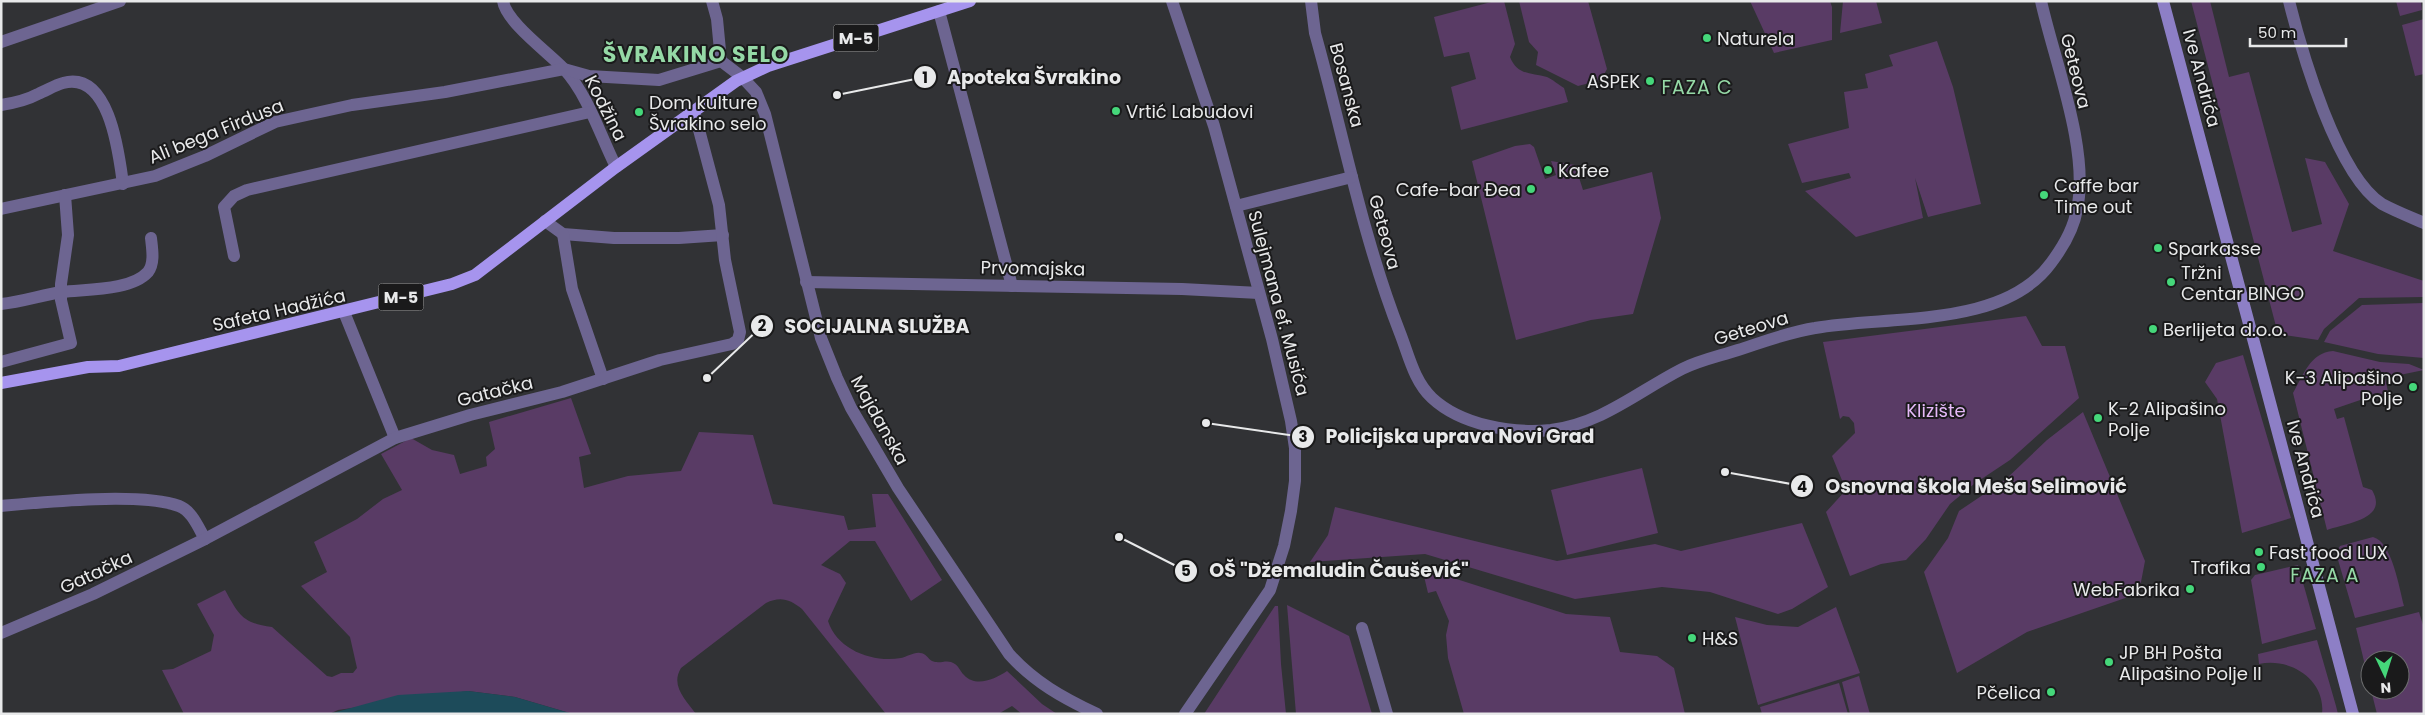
<svg xmlns="http://www.w3.org/2000/svg" width="2425" height="715" font-family="Poppins,sans-serif">
	<rect width="100%" height="100%" fill="#313235"/>
	<!-- green -->
	<g fill="#593b65">
		<path d="M1495 1H1504L1515 44 1510 57C1517 75 1531 73 1547 77 1552 79 1559 85 1564 88L1568 102 1461 130 1451 87 1476 79 1469 52 1444 57 1434 17Z"/>
		<polygon points="1519,1 1588,1 1607,69 1601,80 1578,86 1536,65 1538,52 1529,42"/>
		<polygon points="1750,1 1830,1 1832,7 1832,40 1774,53"/>
		<polygon points="1843,1 1876,1 1882,23 1840,33"/>
		<polygon points="2191,1 2210,1 2229,77 2249,72 2292,232 2322,224 2305,158 2325,162 2349,204 2333,251 2424,281 2424,297 2359,298 2324,329 2318,340 2278,334"/>
		<polygon points="2396,1 2421,1 2422,10 2400,16"/>
		<polygon points="2424,19 2424,74 2415,76 2402,25"/>
		<polygon points="1937,41 1953,87 1981,204 1928,217 1915,178 1923,218 1856,237 1805,191 1851,178 1849,173 1802,183 1788,144 1849,128 1844,92 1868,88 1865,74 1893,66 1889,55"/>
		<polygon points="1530,144 1534,147 1545,179 1556,175 1551,161 1575,165 1583,190 1652,172 1661,218 1633,314 1591,320 1516,340 1472,161 1515,146"/>
		<polygon points="2424,303 2424,358 2378,354 2324,342 2330,331 2362,305"/>
		<polygon points="2026,316 2042,346 2065,346 2079,398 2010,460 1974,484 1950,504 1926,539 1906,560 1881,564 1850,576 1826,512 1846,490 1832,456 1855,433 1854,423 1849,417 1843,416 1840,419 1823,342"/>
		<path d="M2333 351 2380 362 2409 364 2424 370 2385 378 2389 396 2379 399 2372 396 2334 409 2337 419 2344 417 2363 487 2372 490C2389 519 2347 523 2327 530L2293 393C2304 374 2310 353 2333 351Z"/>
		<polygon points="2243,355 2291,518 2242,533 2217,399 2205,382 2216,363"/>
		<path d="M571 398 591 454 579 457 584 488 628 476 681 471 699 432 753 435 773 504 844 516 848 530 876 527 872 494H888L942 580 911 601 875 541H850L821 565 840 574 846 583 828 621C837 650 873 663 901 658 907 657 914 652 920 653 926 653 928 659 932 661 939 664 945 660 951 662 959 665 959 670 964 675 976 688 995 679 1007 671L1042 704 1057 714H1022L1012 706 998 714H886L802 609C790 599 780 596 766 603L681 668C670 686 686 700 696 714H573L515 697 468 691 338 710 329 714H184L162 670 173 669 211 651 214 635 197 604 225 590C239 615 242 623 272 627L327 676 332 677 341 673H353L357 668 350 637 301 586 327 572 314 542 357 519 383 499 402 490 381 454 411 438 432 450 454 455 460 474 487 466 486 457 495 449 489 422Z"/>
		<polygon points="2083,412 2145,561 2141,582 2134,595 2027,632 1957,673 1924,572 1948,538 1959,511 2005,480 2047,440"/>
		<polygon points="1642,468 1658,533 1567,555 1551,490"/>
		<polygon points="1335,507 1557,561 1655,544 1681,551 1802,523 1828,587 1792,609 1778,614 1710,592 1662,587 1575,599 1425,554 1310,562 1328,535"/>
		<path d="M2373 537C2392 542 2399 587 2404 606L2355 618 2336 553 2340 546Z"/>
		<polygon points="2298,565 2316,629 2262,644 2251,580 2255,575"/>
		<polygon points="1422,568 1566,614 1610,617 1620,652 1657,656 1674,668 1685,714 1464,714 1448,658 1446,635 1449,621 1436,591 1428,593"/>
		<polygon points="1287,605 1349,636 1372,714 1296,714"/>
		<polygon points="1275,606 1278,606 1281,664 1286,714 1204,714"/>
		<polygon points="1836,607 1860,673 1758,705 1735,617 1767,625 1798,627"/>
		<polygon points="2419,612 2424,628 2424,714 2377,714 2371,690 2400,690 2400,660 2370,660 2370,686 2356,628"/>
		<path d="M2317 640 2336 706 2338 714H2322C2326 679 2289 657 2259 664L2258 654Z"/>
		<polygon points="1859,676 1870,714 1850,714 1842,682"/>
		<polygon points="1839,683 1848,714 1762,714 1760,707"/>
	</g>
	<!-- water -->
	<polygon fill="#1d4b5a" points="468,691 515,697 573,714 329,714 398,695"/>
	<g fill="none" stroke-linecap="round" stroke-linejoin="round">
		<!-- minor -->
		<g stroke="#6d6591" stroke-width="12">
			<path d="M503 1C506 22 549 53 564 69 588 95 600 135 616 167"/>
			<polyline points="712,1 717,19 721,61 742,77"/>
			<polyline points="1172,1 1214,126 1272,339 1291,421 1295,448 1295,481 1291,511 1284,546 1270,590 1185,714"/>
			<path d="M1311 1 1315 33C1343 133 1362 236 1400 333 1409 356 1414 381 1432 398 1461 425 1512 434 1551 430 1603 423 1637 392 1682 369 1700 360 1720 356 1738 350 1763 342 1789 332 1815 328 1887 315 2003 329 2051 263 2063 247 2074 228 2077 209 2090 151 2054 60 2041 1"/>
			<path d="M2289 1C2302 53 2337 175 2382 204 2395 211 2410 217 2424 223"/>
			<polyline points="939,11 1012,286"/>
			<polyline points="1,42 120,1"/>
			<path d="M1 105C14 103 27 100 38 94 46 91 55 85 63 83 110 70 119 155 123 184"/>
			<polyline points="1236,206 1352,177"/>
			<polyline points="1,209 155,176 205,156 275,122 352,105 445,92 564,69 589,76 659,80 721,61"/>
			<polyline points="545,221 563,234 614,238 679,238 723,235"/>
			<polyline points="563,234 572,289 603,379"/>
			<polyline points="234,256 224,207 234,196 247,190 590,112"/>
			<polyline points="806,282 1182,289 1259,293"/>
			<path d="M1 304C22 302 42 295 62 292 86 289 131 291 148 272 155 263 152 248 151 238"/>
			<polyline points="344,312 395,438"/>
			<polyline points="1,362 71,343 61,300 61,284 68,235 65,195"/>
			<path d="M1 506C43 502 141 492 179 506 192 511 198 527 205 539"/>
			<polyline points="1362,628 1387,714"/>
			<polyline points="1,633 93,594 205,539 395,438 470,415 562,392 660,360 732,344 738,340 740,332 725,260 719,205 694,111"/>
		</g>
		<!-- tertiary -->
		<path stroke="#6d6591" stroke-width="12" d="M742 77 756 92 765 114 821 338 837 378 851 408 898 488 1009 654C1034 682 1063 698 1097 714"/>
		<!-- secondary -->
		<polyline stroke="#8d7fc6" stroke-width="12" points="2163,1 2353,714"/>
		<!-- primary -->
		<polyline stroke="#a694ee" stroke-width="12" points="1,383 88,367 119,366 452,284 475,275 616,167 736,81 768,66 970,1"/>
	</g>
	<!-- markers -->
	<g fill="#45d77a" stroke="#1a1a1b" stroke-width="2">
		<circle cx="1707" cy="38" r="5"/>
		<circle cx="1650" cy="81" r="5"/>
		<circle cx="1116" cy="111" r="5"/>
		<circle cx="639" cy="112" r="5"/>
		<circle cx="1548" cy="170" r="5"/>
		<circle cx="1531" cy="189" r="5"/>
		<circle cx="2044" cy="195" r="5"/>
		<circle cx="2158" cy="248" r="5"/>
		<circle cx="2171" cy="282" r="5"/>
		<circle cx="2153" cy="329" r="5"/>
		<circle cx="2413" cy="387" r="5"/>
		<circle cx="2098" cy="418" r="5"/>
		<circle cx="2259" cy="552" r="5"/>
		<circle cx="2261" cy="567" r="5"/>
		<circle cx="2190" cy="589" r="5"/>
		<circle cx="1692" cy="638" r="5"/>
		<circle cx="2109" cy="662" r="5"/>
		<circle cx="2051" cy="692" r="5"/>
	</g>
	<g text-anchor="middle" dominant-baseline="central" stroke-width="4" stroke-linejoin="round" paint-order="stroke">
		<!-- shield labels -->
		<g fill="#1a1a1b" stroke="#aaabac" stroke-width="1">
			<rect x="833.5" y="24.5" width="45" height="27" rx="4"/>
			<rect x="378.5" y="283.5" width="45" height="27" rx="4"/>
		</g>
		<g font-size="16" font-weight="bold" fill="#e8e9ea">
			<text x="856" y="38">M-5</text>
			<text x="401" y="297">M-5</text>
		</g>
		<!-- poi labels -->
		<g font-size="18" fill="#e8e9ea" stroke="#1a1a1b" text-anchor="start">
			<text x="1717" y="38">Naturela</text>
			<text x="1640" y="81" text-anchor="end">ASPEK</text>
			<text x="649" y="102">Dom kulture<tspan x="649" dy="21">Švrakino selo</tspan></text>
			<text x="1126" y="111">Vrtić Labudovi</text>
			<text x="1558" y="170">Kafee</text>
			<text x="2054" y="185">Caffe bar<tspan x="2054" dy="21">Time out</tspan></text>
			<text x="1521" y="189" text-anchor="end">Cafe-bar Đea</text>
			<text x="2168" y="248">Sparkasse</text>
			<text x="2181" y="272">Tržni<tspan x="2181" dy="21">Centar BINGO</tspan></text>
			<text x="2163" y="329">Berlijeta d.o.o.</text>
			<text x="2403" y="377" text-anchor="end">K-3 Alipašino<tspan x="2403" dy="21">Polje</tspan></text>
			<text x="2108" y="408">K-2 Alipašino<tspan x="2108" dy="21">Polje</tspan></text>
			<text x="2269" y="552">Fast food LUX</text>
			<text x="2251" y="567" text-anchor="end">Trafika</text>
			<text x="2180" y="589" text-anchor="end">WebFabrika</text>
			<text x="1702" y="638">H&amp;S</text>
			<text x="2119" y="652">JP BH Pošta<tspan x="2119" dy="21">Alipašino Polje II</tspan></text>
			<text x="2041" y="692" text-anchor="end">Pčelica</text>
		</g>
		<!-- street labels -->
		<g font-size="18" fill="#e8e9ea" stroke="#1a1a1b">
			<text transform="translate(2076 71) rotate(76)">Geteova</text>
			<text transform="translate(2202 78) rotate(75)">Ive Andrića</text>
			<text transform="translate(1347 85) rotate(75)">Bosanska</text>
			<text transform="translate(606 108) rotate(63)">Kodžina</text>
			<text transform="translate(216 131) rotate(-22)">Ali bega Firdusa</text>
			<text transform="translate(1385 232) rotate(75)">Geteova</text>
			<text transform="translate(1033 268) rotate(1)">Prvomajska</text>
			<text transform="translate(1279 303) rotate(75)">Sulejmana ef. Musića</text>
			<text transform="translate(279 310) rotate(-13)">Safeta Hadžića</text>
			<text transform="translate(1751 328) rotate(-17)">Geteova</text>
			<text transform="translate(495 391) rotate(-14)">Gatačka</text>
			<text transform="translate(880 420) rotate(61)">Majdanska</text>
			<text transform="translate(2306 469) rotate(75)">Ive Andrića</text>
			<text transform="translate(96 572) rotate(-25)">Gatačka</text>
		</g>
		<!-- park labels -->
		<g font-size="18" fill="#e5b9f8" stroke="#1a1a1b">
			<text x="1936" y="410">Klizište</text>
		</g>
		<!-- neighbourhood labels -->
		<g font-size="19" letter-spacing="1" fill="#95d9a6" stroke="#1a1a1b">
			<text x="1697" y="87">FAZA C</text>
			<text x="2325" y="575">FAZA A</text>
		</g>
		<!-- district labels -->
		<g font-size="22" font-weight="bold" letter-spacing="1" fill="#95d9a6" stroke="#1a1a1b">
			<text x="696" y="54">ŠVRAKINO SELO</text>
		</g>
	</g>
	<!-- callouts -->
	<path fill="none" stroke="#e8e9ea" stroke-width="2" d="M837 95L925 77M707 378L762 326M1206 423L1303 437M1725 472L1802 486M1119 537L1186 571"/>
	<g fill="#e8e9ea" stroke="#1a1a1b" stroke-width="2">
		<circle cx="837" cy="95" r="5"/>
		<circle cx="707" cy="378" r="5"/>
		<circle cx="1206" cy="423" r="5"/>
		<circle cx="1725" cy="472" r="5"/>
		<circle cx="1119" cy="537" r="5"/>
		<circle cx="925" cy="77" r="12"/>
		<circle cx="762" cy="326" r="12"/>
		<circle cx="1303" cy="437" r="12"/>
		<circle cx="1802" cy="486" r="12"/>
		<circle cx="1186" cy="571" r="12"/>
	</g>
	<g font-size="15" text-anchor="middle" font-weight="bold" fill="#111">
		<text x="925" y="83">1</text>
		<text x="762" y="331">2</text>
		<text x="1303" y="442">3</text>
		<text x="1802" y="492">4</text>
		<text x="1186" y="576">5</text>
	</g>
	<g font-size="19" text-anchor="middle" font-weight="bold" fill="#e8e9ea" stroke="#1a1a1b" stroke-width="4" stroke-linejoin="round" paint-order="stroke">
		<text x="1034" y="84">Apoteka Švrakino</text>
		<text x="877" y="333">SOCIJALNA SLUŽBA</text>
		<text x="1460" y="443">Policijska uprava Novi Grad</text>
		<text x="1976" y="493">Osnovna škola Meša Selimović</text>
		<text x="1339" y="577">OŠ "Džemaludin Čaušević"</text>
	</g>
	<!-- border -->
	<rect width="2425" height="715" fill="none" stroke="#e8e9ea" stroke-width="5"/>
	<!-- north arrow -->
	<g transform="translate(2385 675) rotate(176)"><circle r="24" fill="#1a1a1b" stroke="#6c6d6e"/>
	<path d="M0-4L9 19L0 12L-9 19Z" fill="#45d77a"/>
	<text y="-8" font-size="14" font-weight="bold" text-anchor="middle" fill="#e8e9ea">N</text>
	</g>
	<!-- scale -->
	<path d="M2250 38v8h96v-8" fill="none" stroke="#e8e9ea" stroke-width="2.5"/>
	<text x="2258" y="38" font-size="15" fill="#e8e9ea" stroke="#1a1a1b" stroke-width="4" paint-order="stroke">50 m</text>
</svg>
